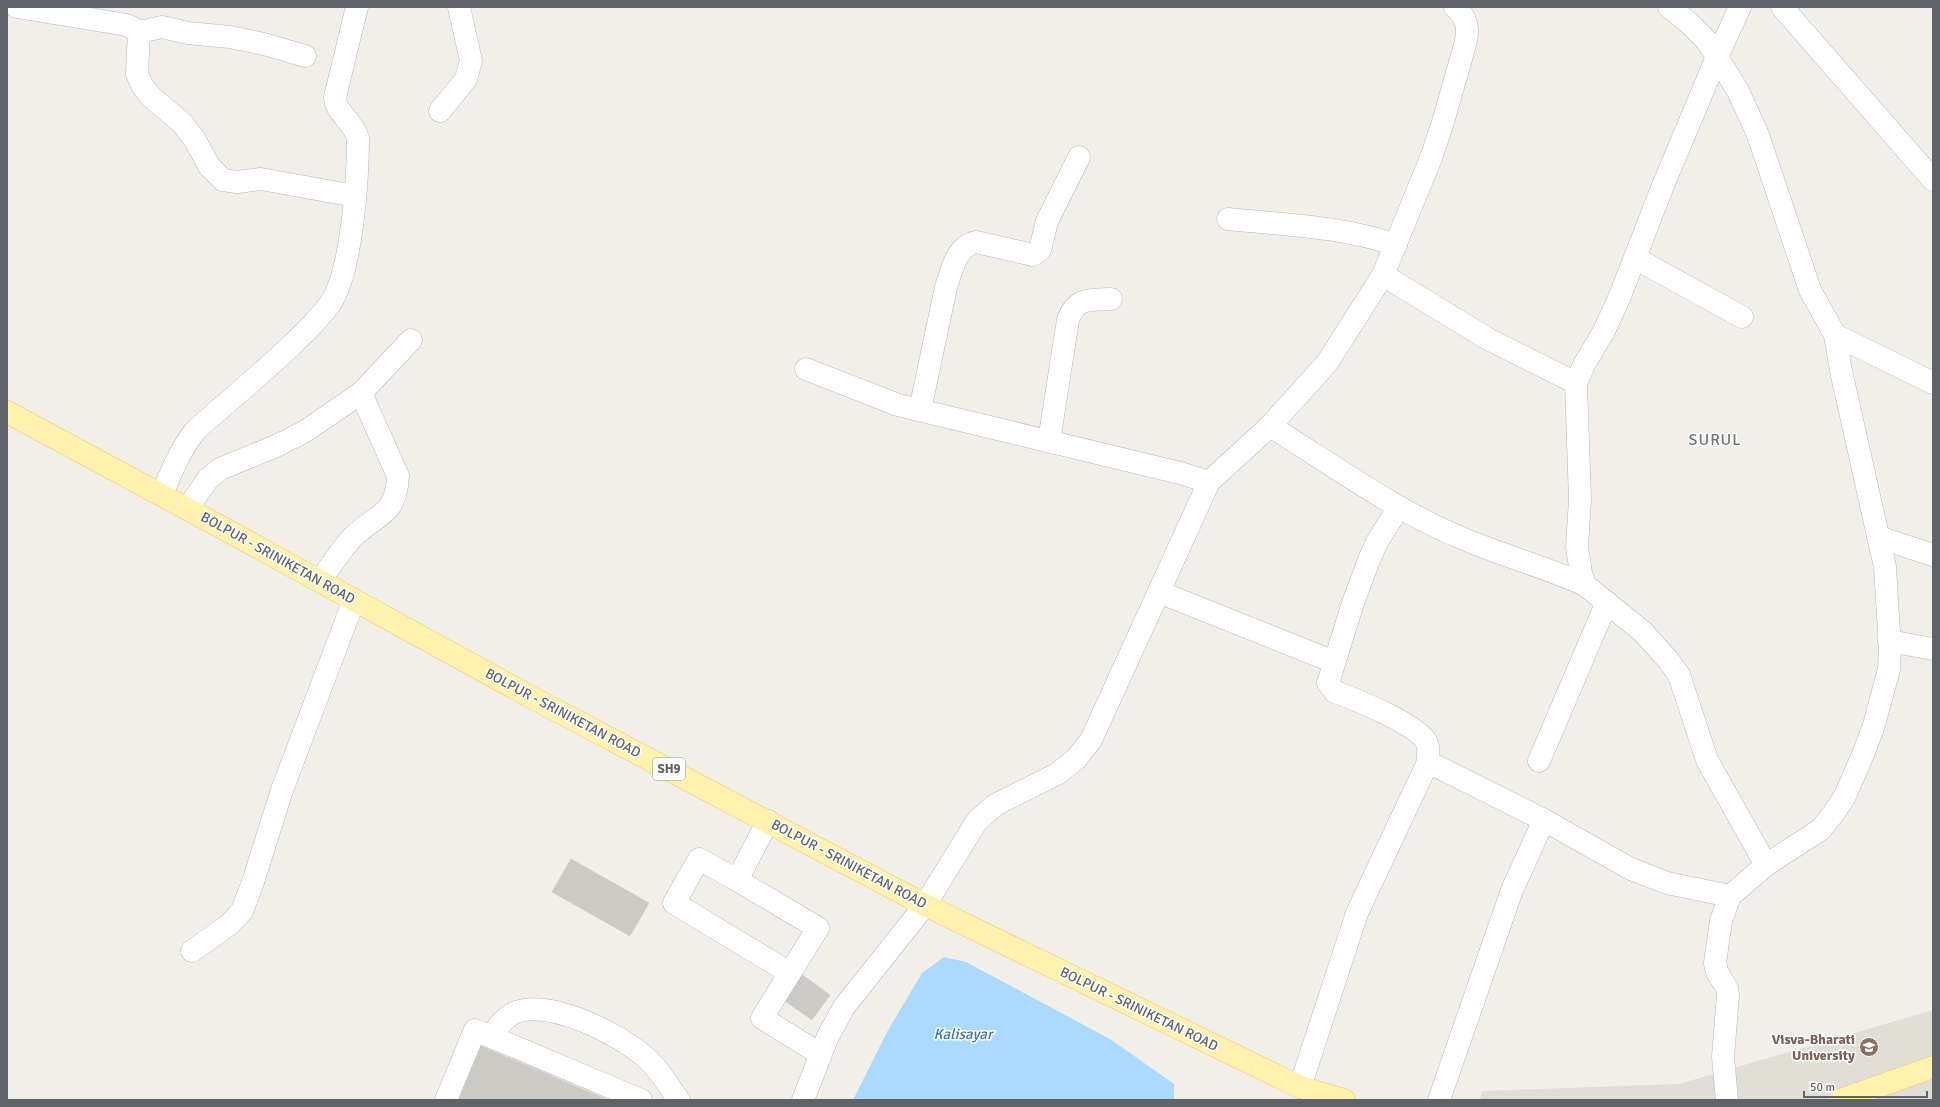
<svg xmlns="http://www.w3.org/2000/svg" width="1940" height="1107" font-family="Signika,sans-serif">
	<rect width="100%" height="100%" fill="#f1efe8"/>
	<!-- education -->
	<polygon fill="#e1ded6" points="1933,1010 1933,1100 1480,1100 1482,1091 1679,1084"/>
	<!-- water -->
	<polygon fill="#aadaff" points="944,957 966,962 1110,1039 1174,1084 1174,1100 853,1100 887,1032 922,973"/>
	<!-- building -->
	<g fill="#cccac5" stroke="#d6d1c6">
		<polygon points="571,859 649,903 630,936 552,892"/>
		<polygon points="801,974 830,995 812,1020 782,999"/>
		<polygon points="481,1046 608,1100 458,1100"/>
	</g>
	<g fill="none" stroke-linecap="round" stroke-linejoin="round">
		<defs>
			<g id="minor">
				<polyline points="17,7 127,25 139,32 137,74 142,85 150,96 182,123 195,140 209,166 223,180 237,182 261,179 355,196"/>
				<polyline points="1669,7 1688,22 1707,41 1738,91 1758,135 1810,290 1835,335 1933,383"/>
				<polyline points="1740,7 1717,57 1662,188 1620,296 1604,331 1585,363 1576,383 1580,500 1577,547 1581,573 1585,585 1643,632 1669,661 1679,675 1707,760 1766,865"/>
				<polyline points="1782,7 1933,180"/>
				<polyline points="139,32 162,27 188,33 230,37 264,44 305,56"/>
				<polyline points="440,111 466,79 471,61 459,7"/>
				<path d="M1228 219C1286 225 1340 226 1396 245"/>
				<polyline points="1635,258 1742,317"/>
				<polyline points="1383,275 1488,339 1576,383"/>
				<polyline points="806,369 898,405 1180,473 1209,482"/>
				<path d="M920 410 946 287C952 270 956 246 976 242L1033 255 1040 250 1047 221 1079 157"/>
				<path d="M1270 426C1333 465 1395 511 1464 539 1504 556 1545 567 1585 585"/>
				<path d="M1049 441 1068 320C1076 297 1090 300 1111 299"/>
				<path d="M162 495C171 472 180 450 195 431 228 401 263 373 295 342 307 330 320 318 330 304 352 272 358 178 358 138 354 122 335 113 335 97L357 7"/>
				<polyline points="187,509 208,479 220,469 276,446 304,432 361,393 411,340"/>
				<polyline points="1878,537 1933,555"/>
				<path d="M320 581C330 567 340 551 352 538 376 513 396 518 398 476L361 393"/>
				<polyline points="1159,592 1334,662"/>
				<polyline points="1889,641 1933,649"/>
				<polyline points="1539,761 1607,602"/>
				<polyline points="1428,762 1544,820 1631,869 1667,883 1730,896"/>
				<polyline points="737,880 699,859 674,903 790,973 818,928 737,880 768,821"/>
				<polyline points="192,951 230,924 242,911 253,882 282,790 354,600"/>
				<polyline points="790,973 762,1018 820,1054"/>
				<path d="M491 1036C498 1027 504 1018 514 1013 549 998 619 1034 645 1057 659 1068 668 1086 679 1100"/>
				<path d="M1300 1087 1357 913 1428 762C1428 756 1429 748 1427 743 1419 725 1355 699 1335 692L1328 683 1353 603 1369 560 1377 542 1399 507"/>
				<polyline points="446,1100 475,1030 641,1100"/>
				<path d="M803 1100 828 1036 844 1007 925 905 977 821 995 805 1057 774 1076 759 1091 740 1209 482 1270 426 1327 363 1383 275 1431 158 1443 122 1465 45C1469 30 1468 18 1455 7"/>
				<polyline points="1439,1100 1512,890 1544,820"/>
				<polyline points="1727,1100 1723,1057 1728,995 1727,988 1717,972 1715,963 1721,921 1730,896 1766,865 1820,830 1834,813 1845,796 1864,752 1874,725 1889,669 1890,648 1885,567 1841,371 1835,335"/>
			</g>
			<g id="major">
				<polyline points="7,412 230,532 529,696 925,905 1300,1087 1344,1100"/>
				<polyline points="1840,1100 1933,1067"/>
			</g>
		</defs>
		<!-- minor casing -->
		<use href="#minor" stroke="#b5b8bc" stroke-width="23"/>
		<!-- major casing -->
		<use href="#major" stroke="#f2c960" stroke-width="23"/>
		<!-- minor -->
		<use href="#minor" stroke="#fff" stroke-width="22"/>
		<!-- major -->
		<use href="#major" stroke="#fff2af" stroke-width="22"/>
	</g>
	<!-- icons -->
	<defs>
		<symbol id="university-disc" viewBox="-11 -11 22 22"><circle r="9.5" fill="#8d6e63" stroke="#fff"/><path d="M0-5L7-2L0 1L-7-2ZM-4 1L0 2.5L4 1V4Q0 6-4 4Z" fill="#fff"/></symbol>
	</defs>
	<g fill-rule="evenodd">
		<use href="#university-disc" x="1858" y="1036" width="22" height="22"/>
	</g>
	<g text-anchor="middle" dominant-baseline="central" stroke-width="3" stroke-linejoin="round" paint-order="stroke">
		<!-- shield labels -->
		<rect fill="#fff" stroke="#8f9295" stroke-width="1" x="653" y="758" width="32" height="22" rx="3"/>
		<g font-size="13" font-weight="bold" fill="#5f6368">
			<text x="669" y="769">SH9</text>
		</g>
		<!-- street labels -->
		<g font-size="14" fill="#5f6368" stroke="#fff">
			<text transform="translate(278 558) rotate(29)">BOLPUR - SRINIKETAN ROAD</text>
			<text transform="translate(563 713) rotate(28)">BOLPUR - SRINIKETAN ROAD</text>
			<text transform="translate(849 864) rotate(28)">BOLPUR - SRINIKETAN ROAD</text>
			<text transform="translate(1139 1009) rotate(26)">BOLPUR - SRINIKETAN ROAD</text>
		</g>
		<!-- education labels -->
		<g font-size="14" font-weight="bold" fill="#785e54" stroke="#fff" text-anchor="end">
			<text x="1855" y="1039">Visva-Bharati<tspan x="1855" dy="16">University</tspan></text>
		</g>
		<!-- water labels -->
		<g font-size="15" font-style="italic" fill="#4174aa" stroke="#fff">
			<text x="963" y="1034">Kalisayar</text>
		</g>
		<!-- quarter labels -->
		<g font-size="16" letter-spacing="1" fill="#70757a" stroke="#fff">
			<text x="1715" y="440">SURUL</text>
		</g>
	</g>
	<!-- border -->
	<rect width="1940" height="1107" fill="none" stroke="#5f6368" stroke-width="16"/>
	<!-- scale -->
	<path d="M1804 1091v6h123v-6" fill="none" stroke="#5f6368" stroke-width="2"/>
	<text x="1810" y="1091" font-size="12" fill="#5f6368" stroke="#ffffff" stroke-width="3" paint-order="stroke">50 m</text>
</svg>
